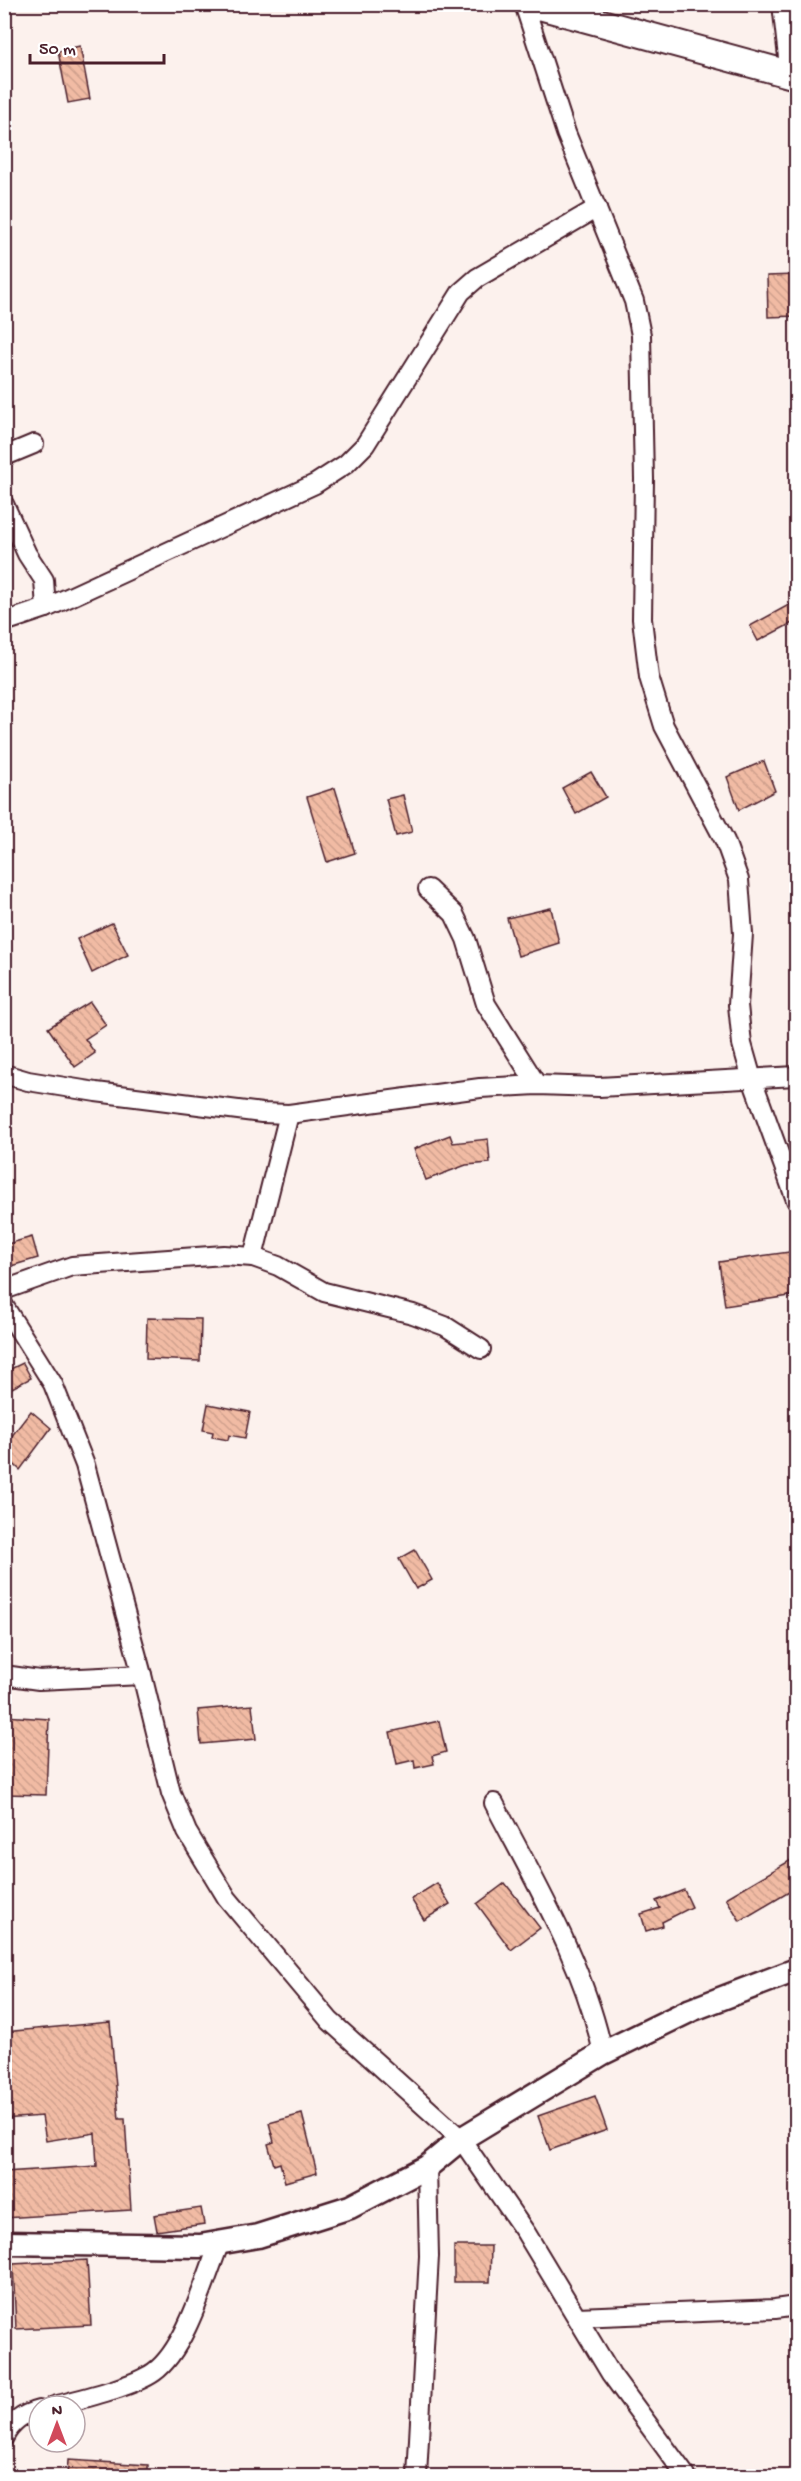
<svg xmlns="http://www.w3.org/2000/svg" width="801" height="2481" font-family="'Gochi Hand',sans-serif">
	<defs>
		<pattern id="building-back-hatch" width="6" height="6" patternUnits="userSpaceOnUse" patternTransform="scale(1.5)"><rect width="6" height="6" fill="#f1bba4"/><path d="M-1 5l2 2M0 0l6 6M5-1l2 2" fill="none" stroke="#d0a08d"/></pattern>
	</defs>
	<rect width="100%" height="100%" fill="#fcf1ed"/>
	<filter id="ink" filterUnits="userSpaceOnUse"><feTurbulence type="fractalNoise" baseFrequency=".0167" numOctaves="2"/><feDisplacementMap in="SourceGraphic" scale="12" xChannelSelector="R" yChannelSelector="G"/><feConvolveMatrix kernelMatrix="1 2 1 2 8 2 1 2 1" color-interpolation-filters="sRGB"/></filter>
	<g filter="url(#ink)">
		<!-- building -->
		<g fill="url(#building-back-hatch)" stroke="#4a1f2b" stroke-width="1.5">
			<polygon points="80,46 90,99 68,103 58,51"/>
			<polygon points="796,275 796,316 768,317 767,276"/>
			<polygon points="796,601 796,621 758,641 750,626"/>
			<polygon points="764,761 775,791 739,810 727,777"/>
			<polygon points="591,772 606,797 576,814 562,788"/>
			<polygon points="335,788 355,853 327,862 307,797"/>
			<polygon points="403,795 412,832 396,836 386,799"/>
			<polygon points="551,908 559,943 518,956 507,918"/>
			<polygon points="112,923 128,955 92,973 77,939"/>
			<polygon points="90,1002 106,1025 85,1039 95,1053 75,1067 48,1028"/>
			<polygon points="450,1135 453,1143 488,1139 490,1163 466,1165 426,1180 414,1149"/>
			<polygon points="32,1237 38,1258 11,1266 4,1245"/>
			<polygon points="796,1251 796,1295 725,1306 719,1262"/>
			<polygon points="147,1318 201,1319 200,1361 146,1359"/>
			<polygon points="23,1363 31,1378 12,1388 4,1372"/>
			<polygon points="208,1404 250,1412 245,1438 229,1435 228,1440 212,1437 213,1432 203,1430"/>
			<polygon points="31,1411 51,1428 20,1470 4,1455 4,1446"/>
			<polygon points="415,1550 432,1580 416,1589 399,1559"/>
			<polygon points="252,1705 256,1739 201,1744 198,1710"/>
			<polygon points="4,1716 49,1719 46,1795 4,1794"/>
			<polygon points="439,1721 446,1752 432,1756 434,1764 415,1768 414,1760 397,1764 390,1732"/>
			<polygon points="791,1860 796,1869 796,1888 740,1921 726,1898"/>
			<polygon points="437,1883 450,1904 424,1920 411,1899"/>
			<polygon points="505,1883 540,1928 511,1950 477,1904"/>
			<polygon points="684,1890 692,1907 662,1922 663,1926 646,1931 641,1914 660,1908 656,1901"/>
			<polygon points="110,2022 119,2119 125,2119 131,2210 4,2218 4,2172 97,2166 95,2133 46,2141 42,2116 4,2119 4,2032"/>
			<polygon points="595,2096 607,2130 550,2150 538,2116"/>
			<polygon points="302,2114 317,2173 285,2182 280,2163 274,2165 268,2144 274,2142 269,2123"/>
			<polygon points="201,2208 204,2224 157,2231 154,2215"/>
			<polygon points="454,2246 491,2246 490,2282 454,2282"/>
			<polygon points="87,2260 91,2325 16,2329 13,2264"/>
			<polygon points="68,2460 148,2465 148,2476 67,2476"/>
		</g>
		<g fill="none" stroke-linecap="round" stroke-linejoin="round">
			<defs>
				<g id="minor">
					<polyline points="524,4 566,133 634,301 641,335 644,479 642,619 649,677 664,726 725,841 739,880 743,934 738,1005 742,1044 752,1079 796,1200"/>
					<polyline points="782,4 790,75"/>
					<polyline points="4,458 5,456 34,444"/>
					<polyline points="4,504 27,554 44,580 46,608"/>
					<polyline points="4,622 46,608 315,484 346,464 365,445 461,292 477,278 597,208"/>
					<polyline points="428,889 454,914 466,939 486,1004 537,1085"/>
					<polyline points="4,1074 28,1081 96,1092 262,1113 289,1114 480,1088 537,1085 599,1087 796,1076"/>
					<polyline points="253,1257 289,1114"/>
					<polyline points="4,1290 72,1266 224,1255 253,1257 278,1266 324,1292 413,1314 445,1326 481,1349"/>
					<polyline points="4,1306 53,1384 85,1465 142,1675 171,1793 187,1832 227,1898 330,2021 461,2139 526,2233 611,2374 686,2476"/>
					<polyline points="4,1675 39,1680 142,1675"/>
					<path d="M494 1803C536 1884 584 1964 603 2053"/>
					<polyline points="577,2317 775,2309 796,2306"/>
					<path d="M54 2406C80 2399 133 2387 154 2372 186 2349 205 2279 220 2242"/>
					<path d="M4 2437C11 2423 23 2414 39 2410"/>
					<polyline points="417,2476 429,2256 427,2167"/>
				</g>
				<polyline id="tertiary" points="4,2243 200,2246 258,2236 350,2207 427,2167 461,2139 603,2053 691,2010 796,1970"/>
				<polyline id="secondary" points="532,4 796,76"/>
			</defs>
			<!-- minor casing -->
			<use href="#minor" stroke="#4a1f2b" stroke-width="22"/>
			<!-- tertiary casing -->
			<use href="#tertiary" stroke="#4a1f2b" stroke-width="27"/>
			<!-- secondary casing -->
			<use href="#secondary" stroke="#4a1f2b" stroke-width="30"/>
			<!-- minor -->
			<use href="#minor" stroke="#fff" stroke-width="18"/>
			<!-- tertiary -->
			<use href="#tertiary" stroke="#fff" stroke-width="22"/>
			<!-- secondary -->
			<use href="#secondary" stroke="#fff" stroke-width="26"/>
		</g>
	</g>
	<!-- margin -->
	<rect width="801" height="2481" fill="none" stroke="#fff" stroke-width="24"/>
	<rect x="12" y="12" width="777" height="2457" fill="none" stroke="#4a1f2b" stroke-width="2" filter="url(#ink)"/>
	<!-- north arrow -->
	<g transform="translate(57 2424)"><circle r="28" fill="#ffffff" stroke="#b7a5aa" stroke-width="1.5"/>
	<path d="M0-4.5L10 22L0 15L-10 22Z" fill="#d1495b"/>
	<text y="-9" font-size="16" font-weight="bold" text-anchor="middle" fill="#4a1f2b">N</text>
	</g>
	<!-- scale -->
	<path d="M30 54v9h134v-9" fill="none" stroke="#4a1f2b" stroke-width="3"/>
	<text x="39" y="54" font-size="18" fill="#4a1f2b" stroke="#ffffff" stroke-width="4.5" paint-order="stroke">50 m</text>
</svg>
